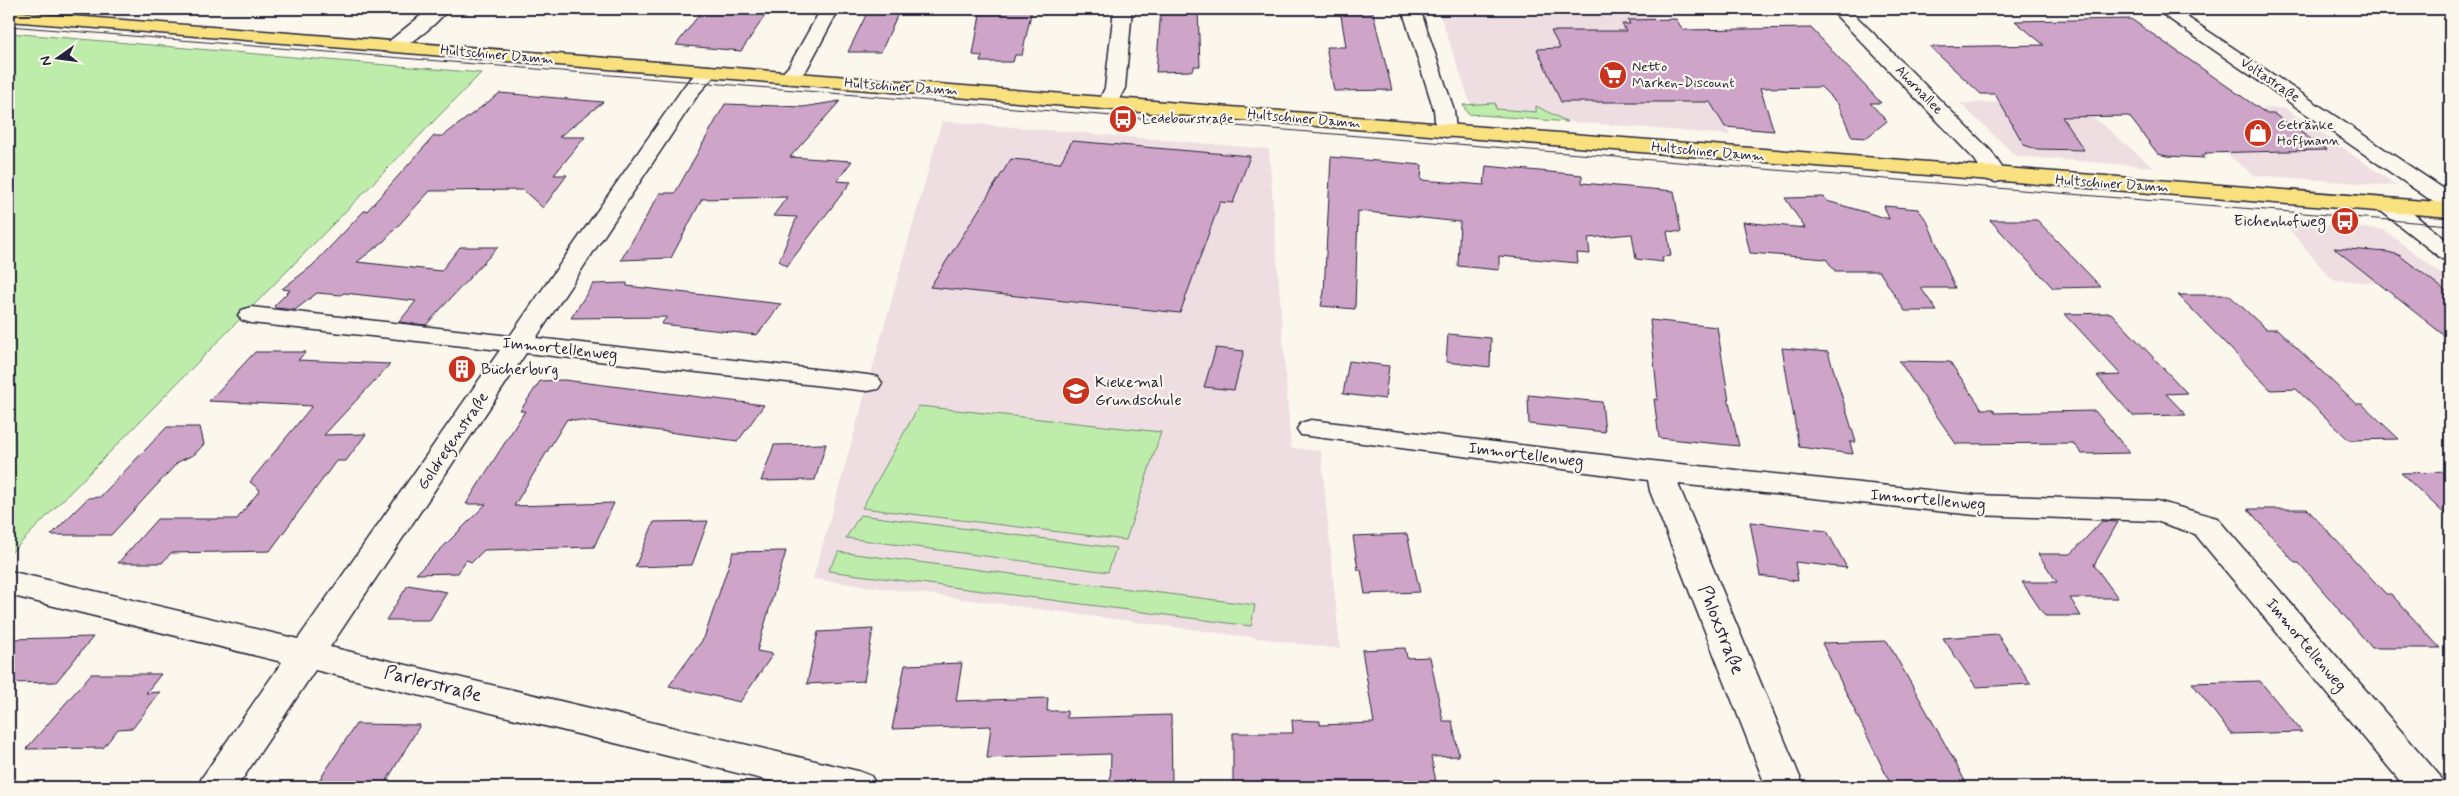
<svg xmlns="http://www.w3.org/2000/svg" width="2459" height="796" font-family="Mynerve,sans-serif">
	<rect width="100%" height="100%" fill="#fbf7ec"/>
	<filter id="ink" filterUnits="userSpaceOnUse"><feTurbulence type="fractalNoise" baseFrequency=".02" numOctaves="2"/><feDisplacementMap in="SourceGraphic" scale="10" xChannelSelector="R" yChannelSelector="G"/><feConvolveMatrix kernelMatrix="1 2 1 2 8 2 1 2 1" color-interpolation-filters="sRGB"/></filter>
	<g filter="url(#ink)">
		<!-- built -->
		<g fill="#eedee2">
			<polygon points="1438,9 1650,9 1730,135 1474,114"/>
			<polygon points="2074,101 2153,167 2016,156 1960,103"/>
			<polygon points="2285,108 2398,186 2254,175 2170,110"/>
			<polygon points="942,121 1269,149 1291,448 1321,451 1340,649 813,579"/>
			<polygon points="2282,221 2384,230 2450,280 2450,288 2336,280 2329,276"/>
		</g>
		<!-- green -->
		<g fill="#beedab" stroke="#708873">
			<polygon points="9,33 481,73 9,555"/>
			<polygon points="1495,103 1496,109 1536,112 1536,106 1568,122 1468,114 1463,105"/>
			<polygon points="919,406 1161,432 1126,540 862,508"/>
			<polygon points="860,515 1116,548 1108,572 846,538"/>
			<polygon points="839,552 1255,605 1251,626 828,571"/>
		</g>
		<!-- building -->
		<g fill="#cfa4c9" stroke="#22223b">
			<polygon points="869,9 900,9 881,52 848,52"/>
			<polygon points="981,9 1032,9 1022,55 1015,55 1013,62 980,62 982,56 973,55"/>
			<polygon points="1161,9 1198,9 1200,66 1194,66 1194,69 1190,71 1156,72"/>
			<polygon points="1340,9 1372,9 1392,90 1334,91 1326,47 1346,47"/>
			<polygon points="769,10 741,51 676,45 702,11"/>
			<polygon points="1676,19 1683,30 1811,28 1881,103 1870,103 1887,121 1866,138 1852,137 1838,104 1821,87 1760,88 1774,131 1725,127 1710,102 1561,102 1537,49 1560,48 1551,31 1626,31 1622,24 1630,24 1628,20"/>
			<polygon points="2131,19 2267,114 2274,114 2327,150 2205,153 2207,155 2202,155 2205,158 2167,156 2158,154 2129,116 2062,117 2084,150 2036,149 2024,145 1995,94 1981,94 1930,47 2044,45 2015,21"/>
			<polygon points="500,93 603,102 559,137 585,137 554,175 567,175 543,208 523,190 430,191 384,241 357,262 441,271 460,247 498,247 426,325 399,322 416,301 344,293 341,295 317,293 295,310 276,308 274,306 290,290 282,289 312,266 364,211 367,211 434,136 443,136"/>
			<polygon points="840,101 790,157 852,161 837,181 851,182 787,266 779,261 797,217 773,216 787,197 702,199 671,258 621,260 660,193 675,193 725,104 803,107"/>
			<polygon points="1072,141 1250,156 1233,203 1220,202 1180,313 930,287 1011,159 1060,163"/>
			<polygon points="1331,157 1422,165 1421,180 1484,185 1486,166 1582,175 1582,183 1674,191 1681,232 1667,231 1671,256 1662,257 1663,262 1636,259 1632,234 1588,238 1590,254 1577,253 1578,263 1499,256 1499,270 1458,266 1460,222 1358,211 1355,309 1321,306 1324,292"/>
			<polygon points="1824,197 1827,201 1889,219 1884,206 1918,209 1927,221 1955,288 1921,288 1937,311 1905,311 1879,271 1835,271 1826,259 1750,253 1743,222 1805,228 1785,198"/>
			<polygon points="1990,220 2037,220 2101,287 2053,288"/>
			<polygon points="2334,248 2388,252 2399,255 2450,294 2450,340"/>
			<polygon points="627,283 627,286 781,304 757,335 661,324 667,317 571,318 593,284"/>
			<polygon points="2178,295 2229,295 2266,329 2277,329 2356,404 2362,404 2399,439 2349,440 2296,389 2271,390"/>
			<polygon points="2111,313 2187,393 2166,394 2186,415 2133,416 2097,376 2121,375 2065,314"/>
			<polygon points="1650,320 1717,327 1730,407 1739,446 1659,438 1654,399 1658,400"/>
			<polygon points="1448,334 1491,338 1490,367 1446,362"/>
			<polygon points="1216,348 1244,351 1234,390 1204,387"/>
			<polygon points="1782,348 1828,352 1856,442 1850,442 1853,454 1799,447"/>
			<polygon points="255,352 306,352 298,360 390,364 324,435 366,434 346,461 336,461 270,551 171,553 162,563 118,563 157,519 237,519 260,490 250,482 312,406 209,401"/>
			<polygon points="1349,361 1389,366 1385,399 1343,394"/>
			<polygon points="1899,361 1950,362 1982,409 1993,409 1995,413 2095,411 2130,453 2082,454 2073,443 1956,444"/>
			<polygon points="564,380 764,405 738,441 567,419 514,506 614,503 594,547 484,550 472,562 466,560 458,573 416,574 486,504 466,504 525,411 520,411 540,381"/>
			<polygon points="1528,395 1602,402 1605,432 1529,424"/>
			<polygon points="167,427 200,427 204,444 195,454 178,462 111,535 51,535 88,498 100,497"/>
			<polygon points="826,444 815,480 761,481 774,445"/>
			<polygon points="2450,472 2450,519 2401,473"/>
			<polygon points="2248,509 2307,509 2386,594 2391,594 2440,648 2372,648 2299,563 2295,563"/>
			<polygon points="708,521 692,565 635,567 654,522"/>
			<polygon points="2102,521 2118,522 2094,565 2118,598 2070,598 2081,616 2045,616 2022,582 2057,582 2038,554 2071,554"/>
			<polygon points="1750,522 1827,531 1847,568 1795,562 1798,581 1760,576"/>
			<polygon points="1407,534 1420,592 1365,594 1361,570 1358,570 1353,536"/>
			<polygon points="786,551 757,651 773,654 740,702 669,686 704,638 733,552"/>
			<polygon points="408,585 447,592 430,620 386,620"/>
			<polygon points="873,629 864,681 807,684 818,632"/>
			<polygon points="1997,634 2031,684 1976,687 1943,638"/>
			<polygon points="93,637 56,682 9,683 9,639"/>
			<polygon points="1887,641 1954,760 1968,787 1892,787 1822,643"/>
			<polygon points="1405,648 1407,658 1430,657 1443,721 1452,721 1459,756 1431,757 1437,787 1233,787 1233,733 1293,733 1292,720 1320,721 1320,725 1374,723 1362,650"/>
			<polygon points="962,663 956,701 1048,698 1047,711 1067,711 1067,718 1171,715 1172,785 1110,787 1111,754 987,758 991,726 892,729 905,665"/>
			<polygon points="91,674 161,674 146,693 160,692 133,728 118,729 103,748 26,749"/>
			<polygon points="2260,681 2302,732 2231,734 2192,683"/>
			<polygon points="356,724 420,725 383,787 315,787"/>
		</g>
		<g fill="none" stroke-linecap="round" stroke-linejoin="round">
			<defs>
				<g id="minor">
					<path d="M429 9H448C438 23 402 55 384 51L382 47Z"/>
					<polygon points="821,9 839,9 807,69 795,82 781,82 778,78 789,66"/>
					<polygon points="1114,9 1132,9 1125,88 1115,107 1108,109 1101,107 1098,103 1105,88"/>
					<polygon points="1402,9 1420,9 1454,110 1456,131 1453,135 1446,137 1439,135 1436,131 1434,110"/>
					<polygon points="1830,9 1849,9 1991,151 2007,175 2004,180 1996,182 1988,180 1975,160"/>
					<polygon points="2155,9 2175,9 2450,193 2450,210 2442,208"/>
					<polygon points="708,66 715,68 718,72 699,93 536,338 868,375 878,377 882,383 878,389 868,391 526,353 330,647 858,771 871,776 877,787 795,787 315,670 237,787 197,787 203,776 282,662 9,595 9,571 298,639 500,350 251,323 242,320 238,315 242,310 251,307 510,336 685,85 701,68"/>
					<polygon points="2389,199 2397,201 2450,243 2450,261 2442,259 2381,211 2378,206 2381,201"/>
					<polygon points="1311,420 1661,462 1975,495 2157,501 2217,518 2440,776 2446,787 2405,787 2195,534 2156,521 1975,515 1678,484 1804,787 1766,787 1650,491 1648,480 1301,435 1297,429 1301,423"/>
				</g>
				<polygon id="major" points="9,11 2450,203 2450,217 9,21"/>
			</defs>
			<!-- minor casing -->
			<use href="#minor" stroke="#22223b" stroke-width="3"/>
			<!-- major casing -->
			<use href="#major" stroke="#22223b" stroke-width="3"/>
			<!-- minor -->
			<use href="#minor" fill="#fbf7ec" fill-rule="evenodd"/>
			<!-- major -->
			<use href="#major" fill="#fae180" fill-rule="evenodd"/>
			<!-- tram -->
			<polyline stroke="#22223b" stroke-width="1" points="9,26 2450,225"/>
		</g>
	</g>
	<!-- icons -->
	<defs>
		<symbol id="supermarket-disc" viewBox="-11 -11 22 22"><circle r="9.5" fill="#c8321e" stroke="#fbf7ec"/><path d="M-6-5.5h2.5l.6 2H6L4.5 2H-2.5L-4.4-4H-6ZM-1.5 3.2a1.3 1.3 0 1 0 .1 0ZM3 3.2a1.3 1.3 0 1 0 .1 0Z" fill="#fff"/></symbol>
		<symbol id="bus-disc" viewBox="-11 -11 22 22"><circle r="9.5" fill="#c8321e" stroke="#fbf7ec"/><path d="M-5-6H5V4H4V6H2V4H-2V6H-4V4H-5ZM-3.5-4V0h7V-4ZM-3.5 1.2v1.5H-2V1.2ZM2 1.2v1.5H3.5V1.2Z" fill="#fff"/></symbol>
		<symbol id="shop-disc" viewBox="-11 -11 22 22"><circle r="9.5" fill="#c8321e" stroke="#fbf7ec"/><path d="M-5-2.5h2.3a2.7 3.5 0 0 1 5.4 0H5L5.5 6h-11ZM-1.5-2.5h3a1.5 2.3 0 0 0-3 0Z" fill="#fff"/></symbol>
		<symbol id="building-disc" viewBox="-11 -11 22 22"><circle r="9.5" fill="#c8321e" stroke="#fbf7ec"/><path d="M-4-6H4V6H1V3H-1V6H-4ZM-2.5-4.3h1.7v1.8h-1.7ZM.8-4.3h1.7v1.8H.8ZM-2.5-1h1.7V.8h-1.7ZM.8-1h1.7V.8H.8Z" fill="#fff"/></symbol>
		<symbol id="school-disc" viewBox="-11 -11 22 22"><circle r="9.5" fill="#c8321e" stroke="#fbf7ec"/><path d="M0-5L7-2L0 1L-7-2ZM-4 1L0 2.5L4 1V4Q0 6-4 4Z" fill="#fff"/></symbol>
	</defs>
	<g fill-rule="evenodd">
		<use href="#supermarket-disc" x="1597" y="59" width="32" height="32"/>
		<use href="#bus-disc" x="1107" y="103" width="32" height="32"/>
		<use href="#shop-disc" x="2242" y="117" width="32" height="32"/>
		<use href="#bus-disc" x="2329" y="205" width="32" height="32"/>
		<use href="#building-disc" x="446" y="353" width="32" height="32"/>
		<use href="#school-disc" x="1060" y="375" width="32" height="32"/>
	</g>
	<g text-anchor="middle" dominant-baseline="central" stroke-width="4.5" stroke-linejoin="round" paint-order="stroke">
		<!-- far-street labels -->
		<g font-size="14" fill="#22223b" stroke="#fbf7ec">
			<text transform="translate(497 55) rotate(5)">Hultschiner Damm</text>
			<text transform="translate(2270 80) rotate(34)">Voltastraße</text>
			<text transform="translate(901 87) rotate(4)">Hultschiner Damm</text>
			<text transform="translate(1919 90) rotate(46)">Ahornallee</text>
			<text transform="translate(1304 119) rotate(5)">Hultschiner Damm</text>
			<text transform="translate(1708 152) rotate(5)">Hultschiner Damm</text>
			<text transform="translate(2112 184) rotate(4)">Hultschiner Damm</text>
		</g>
		<!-- far-poi labels -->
		<g font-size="14" fill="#22223b" stroke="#fbf7ec" text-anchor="start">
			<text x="1632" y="67">Netto<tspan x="1632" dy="16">Marken-Discount</tspan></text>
			<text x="1142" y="119">Ledebourstraße</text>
			<text x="2277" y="125">Getränke<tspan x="2277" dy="16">Hoffmann</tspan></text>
		</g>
		<!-- poi labels -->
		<g font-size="16" fill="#22223b" stroke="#fbf7ec" text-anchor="start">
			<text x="2326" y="221" text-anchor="end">Eichenhofweg</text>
			<text x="481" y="369">Bücherburg</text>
			<text x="1095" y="382">Kiekemal<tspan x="1095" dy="18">Grundschule</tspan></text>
		</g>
		<!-- street labels -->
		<g font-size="16" fill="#22223b" stroke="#fbf7ec">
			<text transform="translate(560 349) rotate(6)">Immortellenweg</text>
			<text transform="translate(453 441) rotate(-56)">Goldregenstraße</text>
			<text transform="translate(1526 455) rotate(7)">Immortellenweg</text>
			<text transform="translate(1928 500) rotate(5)">Immortellenweg</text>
			<text transform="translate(2306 645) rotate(50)">Immortellenweg</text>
		</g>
		<!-- near-street labels -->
		<g font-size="19" fill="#22223b" stroke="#fbf7ec">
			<text transform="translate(1721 630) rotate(68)">Phloxstraße</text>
			<text transform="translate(433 684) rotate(14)">Parlerstraße</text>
		</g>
	</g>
	<!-- margin -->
	<rect width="2459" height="796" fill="none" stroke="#fbf7ec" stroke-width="30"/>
	<rect x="15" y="15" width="2429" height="766" fill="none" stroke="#22223b" stroke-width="2" filter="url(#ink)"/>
	<!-- north arrow -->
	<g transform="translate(58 58) rotate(256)" stroke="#fbf7ec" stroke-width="4" paint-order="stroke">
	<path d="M0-4L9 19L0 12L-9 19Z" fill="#22223b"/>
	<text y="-8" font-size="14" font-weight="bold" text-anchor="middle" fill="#22223b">N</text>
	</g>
</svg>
